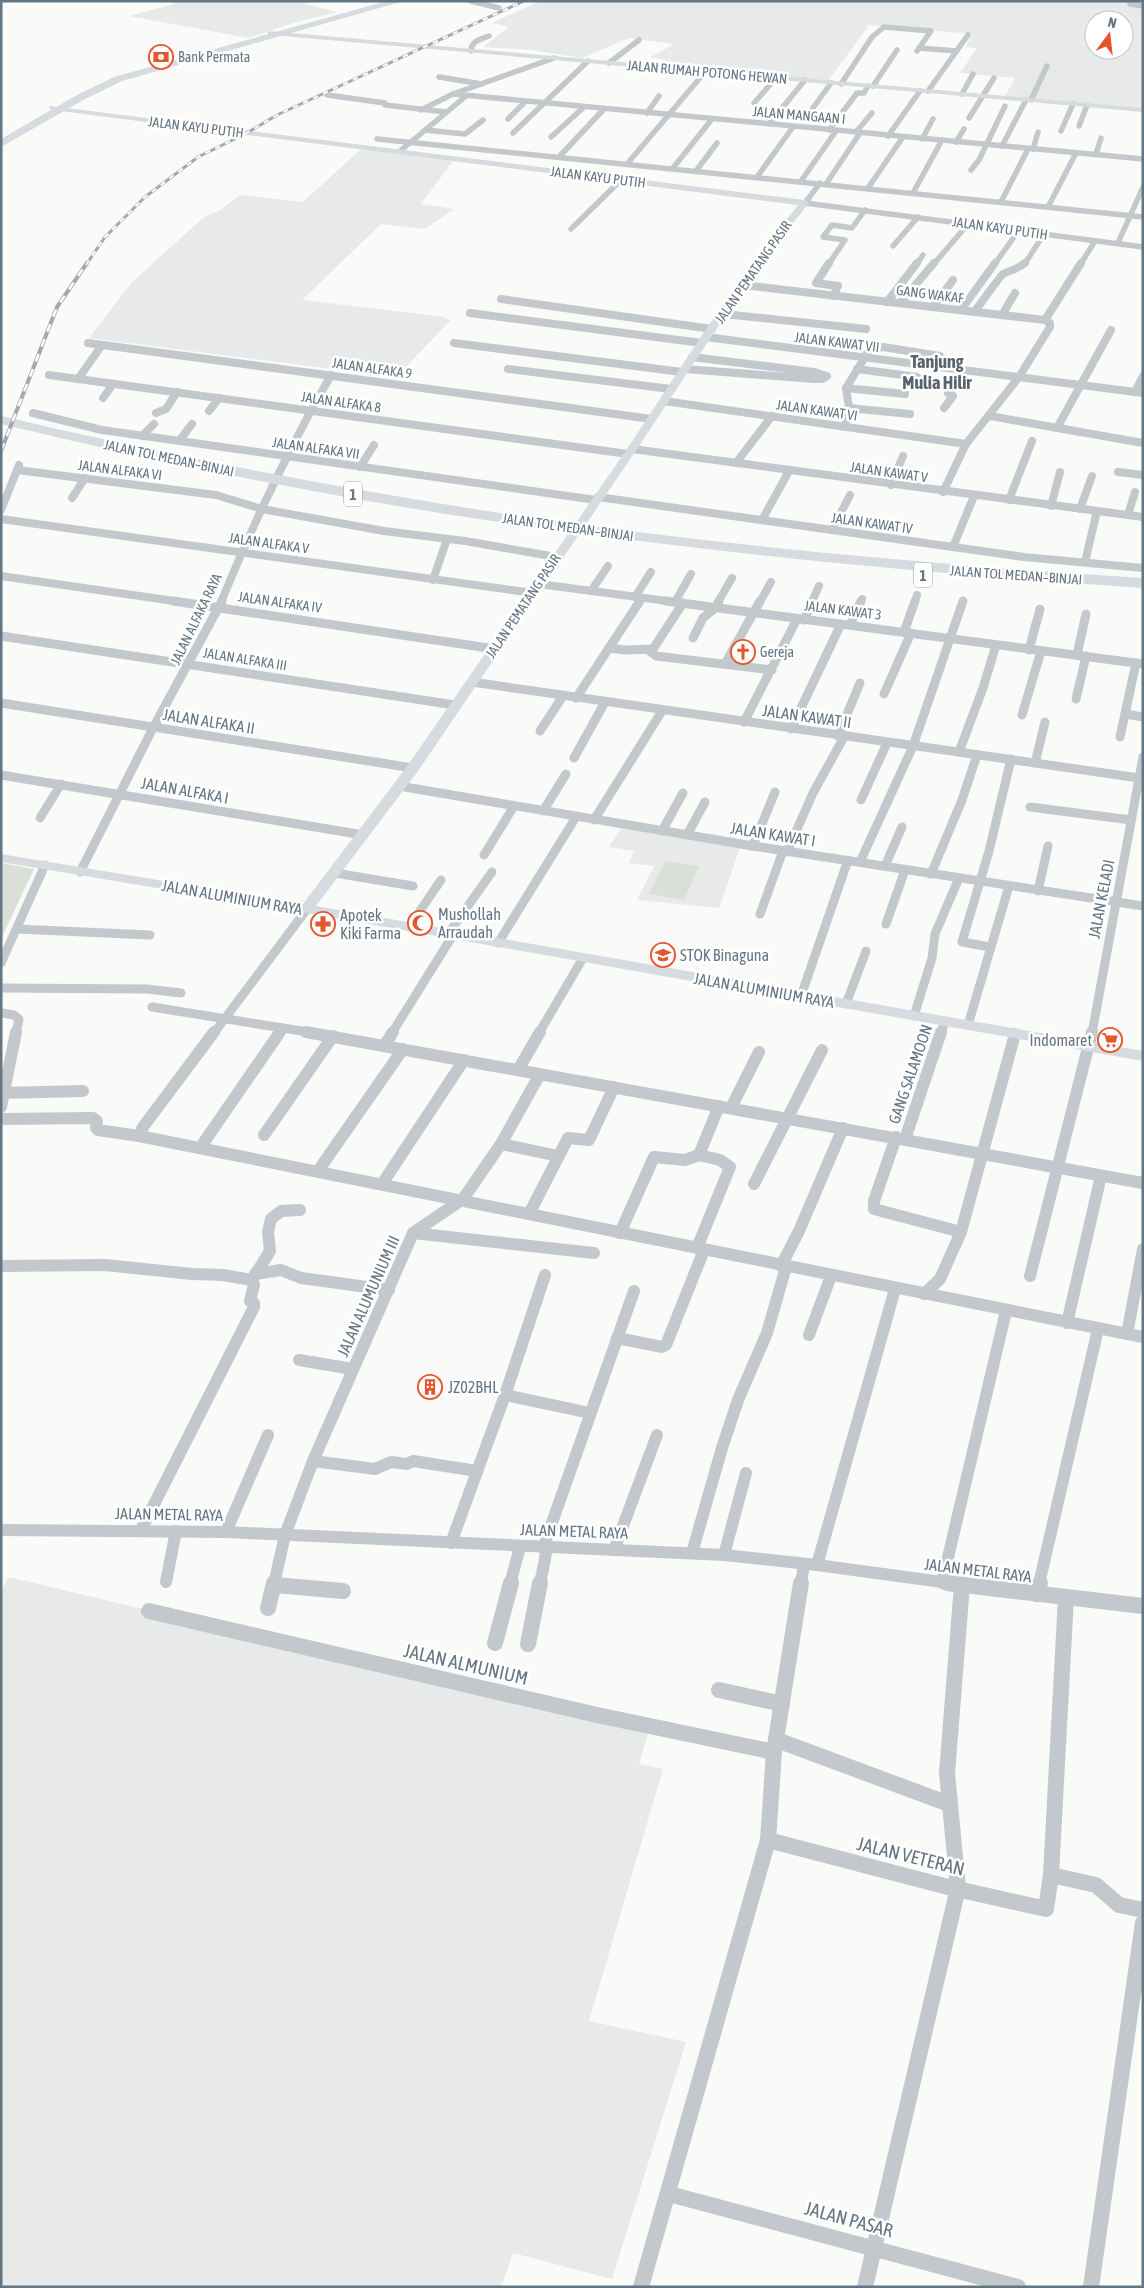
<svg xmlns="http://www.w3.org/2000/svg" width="1144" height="2288" font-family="'Asap Condensed',sans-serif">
	<rect width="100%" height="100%" fill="#fafaf8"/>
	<!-- built -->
	<g fill="#e8e9e9" fill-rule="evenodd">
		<polygon points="168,1 312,1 304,4 338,12 293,23 249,38 129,16 175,4"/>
		<path d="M540 1H1143V108L1005 96 1015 78 960 73 977 48 966 47 972 34 869 25 828 81 697 68 651 57 674 44 629 38 582 58 531 50 483 47 509 27 492 23ZM1094 20H1124V50H1094Z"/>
		<polygon points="361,149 453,161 421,204 454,209 425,229 381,224 302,300 438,316 451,320 396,377 89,338 132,282 204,217 219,211 240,195 303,202"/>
		<polygon points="621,828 740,848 719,908 637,900 654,866 629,863 634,851 609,847"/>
		<polygon points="9,1577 649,1730 639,1764 663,1769 589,2021 686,2042 612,2279 513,2253 501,2287 1,2287 1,1590"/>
	</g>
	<!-- green -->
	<g fill="#dadfd7">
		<polygon points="665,861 699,866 684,900 649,894"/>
		<polygon points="1,863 34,869 2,937 1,937"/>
	</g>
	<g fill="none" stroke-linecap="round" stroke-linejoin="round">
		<!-- street-far4 -->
		<g stroke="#c3c8cc" stroke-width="5.5">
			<polyline points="471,1 499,8"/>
			<polyline points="1130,1 1130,4 1143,6"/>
			<polyline points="919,48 957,51"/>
			<path d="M471 51C471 41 481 39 489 36"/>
			<polyline points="609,63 639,40"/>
			<polyline points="439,77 482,84"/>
			<polyline points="841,84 872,37 884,27 931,31 917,51"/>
			<polyline points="873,86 897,50"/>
			<polyline points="928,91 968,35"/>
			<polyline points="453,94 1143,159"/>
			<polyline points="962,94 973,74"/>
			<polyline points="327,95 385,103 385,105 446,112"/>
			<polyline points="1031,100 1047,66"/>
			<polyline points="754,103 776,78"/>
			<polyline points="421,110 453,94 554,58"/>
			<polyline points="810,112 831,83"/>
			<polyline points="647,113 659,96"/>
			<polyline points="969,118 994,78"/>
			<polyline points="508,119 525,102"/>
			<polyline points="769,124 805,80"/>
			<polyline points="1079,126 1087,105"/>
			<polyline points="425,130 465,134 483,120"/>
			<polyline points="829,130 857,93 864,93 868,86"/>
			<polyline points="1061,131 1073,104"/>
			<polyline points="856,132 872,113"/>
			<polyline points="513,133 588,61"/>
			<polyline points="888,136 920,91"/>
			<polyline points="551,137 584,107"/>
			<polyline points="377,139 1143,217"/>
			<polyline points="922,139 933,119"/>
			<polyline points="956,142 964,129"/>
			<polyline points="1002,146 1026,100"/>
			<polyline points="1033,149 1038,132"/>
			<polyline points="400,151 466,96"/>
			<polyline points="1096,154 1101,138"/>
			<polyline points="559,157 603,110"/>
			<polyline points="627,164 705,72"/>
			<polyline points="673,168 712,119"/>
			<polyline points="971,170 979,160 1005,106"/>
			<polyline points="696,171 717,143"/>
			<polyline points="757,177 793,127"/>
			<polyline points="801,181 836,131"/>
			<polyline points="826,184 860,133"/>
			<polyline points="868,188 903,137"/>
			<polyline points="913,193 942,140"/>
			<polyline points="1001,202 1028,149"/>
			<polyline points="805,203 1143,247"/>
			<polyline points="805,203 820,183"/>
			<polyline points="1048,207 1076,153"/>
			<polyline points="571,229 621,180"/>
			<polyline points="1118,243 1143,187"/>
			<polyline points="893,246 918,217"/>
			<polyline points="828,265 845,240 823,237 832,225 852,228 865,210"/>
			<polyline points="916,265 923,255"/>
			<polyline points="933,265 968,224"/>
			<polyline points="994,265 1019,230"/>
			<polyline points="1024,265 1044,234"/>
			<polyline points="1080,265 1095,241"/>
		</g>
		<!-- street-far3 -->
		<g stroke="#c3c8cc" stroke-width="8">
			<polyline points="829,263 816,283 838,286 833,296"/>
			<polyline points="743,285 1045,320 1050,323 1050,327 1019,377 966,444 943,492"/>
			<polyline points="501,299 712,329"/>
			<polyline points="887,302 917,263"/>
			<polyline points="900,303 934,263"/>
			<polyline points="933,307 953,280"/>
			<polyline points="961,310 995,263"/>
			<path d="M974 312C979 306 1001 275 1003 274 1011 270 1018 269 1025 263"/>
			<polyline points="470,313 702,343"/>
			<polyline points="723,314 866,329"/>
			<polyline points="1002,315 1015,293"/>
			<polyline points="1045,320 1081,263"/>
			<polyline points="706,337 1143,393"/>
			<polyline points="88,343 652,419"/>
			<polyline points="454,343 682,372"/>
			<polyline points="508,369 671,389"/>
			<polyline points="685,369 814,379 822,379 827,376 814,372 692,357"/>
			<polyline points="857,369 917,377"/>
			<polyline points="49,375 628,454"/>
			<polyline points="78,379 102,345"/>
			<polyline points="846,388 905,394"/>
			<polyline points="1135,392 1143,376"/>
			<polyline points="103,398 113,384"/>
			<polyline points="664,401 966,444"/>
			<polyline points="849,408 910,414"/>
			<polyline points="944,408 953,396 948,393 967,371"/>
			<polyline points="209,411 219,398"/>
			<polyline points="33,413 102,430 596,500"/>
			<polyline points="156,413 166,409 177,392"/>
			<polyline points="990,416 1143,443"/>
			<polyline points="845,427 849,408 846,388 870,349 883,347 940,356"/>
			<polyline points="1057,428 1111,330"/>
			<polyline points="142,436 154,424"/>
			<polyline points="179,441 192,424"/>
			<polyline points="632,449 1143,517"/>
			<polyline points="736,463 772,416"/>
			<polyline points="360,467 374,445"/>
			<polyline points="17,470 216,495 262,509 384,531 465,541 556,557"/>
			<polyline points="1118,472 1143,475"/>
			<polyline points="891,485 903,456"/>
			<polyline points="598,497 1024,557 1143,568"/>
			<polyline points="72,498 85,478"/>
			<polyline points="1009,500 1032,441"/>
			<polyline points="1051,506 1060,472"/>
			<polyline points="1080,509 1092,476"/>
			<polyline points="1,510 19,465"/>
			<polyline points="1128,515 1135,492"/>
			<polyline points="1,519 533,593"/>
			<polyline points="762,520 789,471"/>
			<polyline points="832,530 850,495"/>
			<polyline points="953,547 974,496"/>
			<polyline points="1085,562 1097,511"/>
			<polyline points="1,576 181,602"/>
			<polyline points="433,580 447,539"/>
			<polyline points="539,584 675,602"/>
			<polyline points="591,591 608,566"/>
			<polyline points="635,597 651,572"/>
			<path d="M221 602C253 524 289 448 331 375"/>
			<polyline points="639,602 642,598"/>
			<polyline points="675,602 691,574"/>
			<polyline points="718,602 732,578"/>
			<polyline points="760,602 771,582"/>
			<polyline points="812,602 819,586"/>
			<polyline points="861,602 862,599"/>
			<polyline points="915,602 917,595"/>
		</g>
		<!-- street-far2 -->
		<g stroke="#c3c8cc" stroke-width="9">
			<polyline points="173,601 495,649"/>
			<polyline points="666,601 1143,664"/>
			<polyline points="804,620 812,601"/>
			<polyline points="850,625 861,601"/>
			<polyline points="904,632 915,601"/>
			<polyline points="1,636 455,705"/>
			<polyline points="693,638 703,618 715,608 719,601"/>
			<polyline points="609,648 625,650 653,649 683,603"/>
			<polyline points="648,650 656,656 772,670"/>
			<polyline points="1029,650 1040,609"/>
			<polyline points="1077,655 1086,614"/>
			<polyline points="725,664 760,601"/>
			<polyline points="472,682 1139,778"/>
			<polyline points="884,694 911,633"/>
			<polyline points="576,698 640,601"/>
			<polyline points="1076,699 1086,656"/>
			<polyline points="1,703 413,768"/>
			<polyline points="1125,714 1143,717"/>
			<polyline points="1022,715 1041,651"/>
			<polyline points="744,722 797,619"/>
			<polyline points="791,729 841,624"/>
			<polyline points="540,731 563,696"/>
			<polyline points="838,736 860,683"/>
			<polyline points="1120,737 1136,663"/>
			<polyline points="959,752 983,688 996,645"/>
			<polyline points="574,758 605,702"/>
			<polyline points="1035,763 1045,722"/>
			<polyline points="1,775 364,835"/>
			<polyline points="399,786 753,846 1143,906"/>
			<polyline points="861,800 887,743"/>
			<polyline points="1030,807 1131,820"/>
			<polyline points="543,811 566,774"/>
			<polyline points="40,818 61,784"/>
			<polyline points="594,820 662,711"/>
			<polyline points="662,831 683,793"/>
			<polyline points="687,835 705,802"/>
			<polyline points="753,846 775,792"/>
			<polyline points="787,852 813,793 844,737"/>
			<polyline points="484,855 514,806"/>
			<polyline points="860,862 913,746 963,601"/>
			<polyline points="885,866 902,827"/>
			<polyline points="80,872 153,728 222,601"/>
			<polyline points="335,873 413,886"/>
			<polyline points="931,874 962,800 977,755"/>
			<polyline points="1038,891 1048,846"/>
			<polyline points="760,914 783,851"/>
			<polyline points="886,924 905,870"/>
			<polyline points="409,927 441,880"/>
			<polyline points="17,929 150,935"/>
			<polyline points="448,934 492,872"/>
			<polyline points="498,943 576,817"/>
			<polyline points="990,947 962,942 989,851 1011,759"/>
			<polyline points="1,963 45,865"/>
			<polyline points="1,988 147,989 181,993"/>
			<polyline points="801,996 848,860"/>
			<polyline points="846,1004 866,951"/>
			<polyline points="152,1007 314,1033"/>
			<polyline points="1,1013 14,1015 19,1019 16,1033"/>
			<polyline points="914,1016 932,958 935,934 959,878"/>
			<polyline points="968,1025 1009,886"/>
			<polyline points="214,1033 307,909"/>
			<polyline points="279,1033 283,1028"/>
			<polyline points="392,1033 453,935"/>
			<polyline points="539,1033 583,958"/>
			<polyline points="941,1033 945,1021"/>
			<polyline points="1092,1033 1143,757"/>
		</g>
		<!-- street-far1 -->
		<g stroke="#c3c8cc" stroke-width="12">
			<polyline points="306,1032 1143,1183"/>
			<polyline points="384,1046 393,1032"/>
			<polyline points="518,1070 540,1032"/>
			<polyline points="1,1093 83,1091"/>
			<polyline points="1,1107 16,1032"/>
			<polyline points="731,1108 759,1052"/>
			<path d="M1 1119 93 1118 97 1121 96 1128 98 1130 139 1136C474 1201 808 1272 1143 1337"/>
			<polyline points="264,1135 333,1036"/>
			<polyline points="139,1136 143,1127 214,1032"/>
			<polyline points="896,1137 874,1201 874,1209 961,1232"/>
			<polyline points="905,1139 941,1032"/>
			<polyline points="501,1144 558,1156"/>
			<polyline points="200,1148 280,1032"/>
			<polyline points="318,1171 403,1049"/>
			<polyline points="382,1184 464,1060"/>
			<polyline points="754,1184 822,1050"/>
			<polyline points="529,1214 568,1138 589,1140 614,1087"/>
			<polyline points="413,1233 594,1253"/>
			<polyline points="620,1233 654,1157 685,1160 699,1155 719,1106"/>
			<polyline points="697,1248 730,1167 720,1160 699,1155"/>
			<polyline points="1,1266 105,1265 192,1274 223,1275 252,1280"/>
			<polyline points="781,1266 799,1231 843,1128"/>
			<polyline points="255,1274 281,1270 301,1278 389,1290"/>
			<polyline points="1030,1276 1092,1032"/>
			<polyline points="924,1294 940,1279 961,1232 1015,1034"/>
			<polyline points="1067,1323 1101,1176"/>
			<polyline points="1127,1334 1143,1249"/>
			<polyline points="809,1335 831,1276"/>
			<polyline points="617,1338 662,1347 666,1345 704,1250"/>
			<polyline points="299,1360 353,1369"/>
			<polyline points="505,1395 590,1413"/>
			<polyline points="313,1461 375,1469 391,1462 407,1464 413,1461 477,1471"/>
			<polyline points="1,1530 226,1532 724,1555 817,1565 957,1584"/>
			<polyline points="141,1530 254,1307 254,1303 250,1301 254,1285 252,1280 270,1251 268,1232 271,1219 281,1211 300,1210"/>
			<polyline points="226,1532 268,1435"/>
			<polyline points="451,1543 505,1395 545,1275"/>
			<polyline points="543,1548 634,1291"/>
			<polyline points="614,1550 657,1435"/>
			<polyline points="692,1553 722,1448 738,1400 767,1333 786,1267"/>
			<polyline points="724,1555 746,1473"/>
			<polyline points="817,1565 895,1289"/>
			<polyline points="166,1582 176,1531"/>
			<polyline points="942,1583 1006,1311"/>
			<polyline points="274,1584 285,1535 313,1461 413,1233 463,1199 501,1144 540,1074"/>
			<polyline points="510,1584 520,1547"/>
			<polyline points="540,1584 547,1548"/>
			<polyline points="801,1584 804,1564"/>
			<polyline points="1039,1584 1098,1329"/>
		</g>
		<!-- street -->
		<g stroke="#c3c8cc" stroke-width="16">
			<polyline points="947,1583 1143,1606"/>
			<polyline points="275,1585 343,1591"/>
			<polyline points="1037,1594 1040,1583"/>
			<polyline points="268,1608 274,1583"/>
			<polyline points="149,1611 597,1715 774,1752"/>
			<polyline points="495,1643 511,1583"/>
			<polyline points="528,1644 540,1583"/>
			<polyline points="719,1690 782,1704"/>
			<polyline points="777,1740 949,1804"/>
			<polyline points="768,1840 948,1887 1046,1909 1051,1875 1066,1597"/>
			<polyline points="1051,1875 1096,1885 1119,1905 1143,1910"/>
			<polyline points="669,2194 1018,2287"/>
			<polyline points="641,2287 768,1840 774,1752 801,1583"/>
			<polyline points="865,2287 958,1888 947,1773 962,1585"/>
			<polyline points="1091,2287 1143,1923"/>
		</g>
		<!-- secondary -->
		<g fill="#d6dbdf" fill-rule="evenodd">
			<polygon points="268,31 1143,108 1143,112 271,35 268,35"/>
			<polygon points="50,106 805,200 809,203 770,252 711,337 637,449 418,771 316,906 1143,1051 1143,1061 307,913 1,862 1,854 303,904 408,765 627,449 702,335 764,248 798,205 53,110 49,108"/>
		</g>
		<!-- highway -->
		<g fill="#d6dbdf" fill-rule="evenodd">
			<polygon points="387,1 404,1 122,81 85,99 1,147 1,139 77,95 114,77"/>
			<path d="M1 416C158 453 315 484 474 509 695 544 919 563 1143 578V588C921 573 699 552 479 519 318 495 159 462 1 424Z"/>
		</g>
		<defs>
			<polyline id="rail-far1" points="86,265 105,237 145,197 198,157 247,133 277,115 524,1"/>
			<polyline id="rail" points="1,451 57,307 87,263"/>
		</defs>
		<!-- rail-far1 casing -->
		<use href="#rail-far1" stroke="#a2aab0" stroke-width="3"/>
		<!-- rail casing -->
		<use href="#rail" stroke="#a2aab0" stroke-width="4"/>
		<!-- rail-far1 -->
		<use href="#rail-far1" stroke="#fff" stroke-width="2" stroke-dasharray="5.5" stroke-linecap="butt"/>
		<!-- rail -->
		<use href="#rail" stroke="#fff" stroke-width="2.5" stroke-dasharray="8" stroke-linecap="butt"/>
	</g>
	<!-- icons -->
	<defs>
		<symbol id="bank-ring" viewBox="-11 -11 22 22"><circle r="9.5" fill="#fff" stroke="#e4572e" stroke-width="1.5"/><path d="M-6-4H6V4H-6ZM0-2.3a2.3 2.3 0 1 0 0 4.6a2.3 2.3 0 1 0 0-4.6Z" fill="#e4572e"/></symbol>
		<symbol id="church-ring" viewBox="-11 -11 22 22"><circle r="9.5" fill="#fff" stroke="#e4572e" stroke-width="1.5"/><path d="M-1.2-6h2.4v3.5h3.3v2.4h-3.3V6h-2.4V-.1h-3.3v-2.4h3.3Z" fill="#e4572e"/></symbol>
		<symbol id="mosque-ring" viewBox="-11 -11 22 22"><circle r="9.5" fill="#fff" stroke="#e4572e" stroke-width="1.5"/><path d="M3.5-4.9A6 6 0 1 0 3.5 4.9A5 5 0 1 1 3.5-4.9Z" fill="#e4572e"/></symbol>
		<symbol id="pharmacy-ring" viewBox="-11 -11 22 22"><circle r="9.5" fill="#fff" stroke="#e4572e" stroke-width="1.5"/><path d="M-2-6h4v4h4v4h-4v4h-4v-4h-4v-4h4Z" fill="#e4572e"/></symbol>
		<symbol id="school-ring" viewBox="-11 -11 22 22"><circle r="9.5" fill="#fff" stroke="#e4572e" stroke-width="1.5"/><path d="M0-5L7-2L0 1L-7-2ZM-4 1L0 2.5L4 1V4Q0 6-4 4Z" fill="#e4572e"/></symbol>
		<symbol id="supermarket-ring" viewBox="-11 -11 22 22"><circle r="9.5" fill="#fff" stroke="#e4572e" stroke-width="1.5"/><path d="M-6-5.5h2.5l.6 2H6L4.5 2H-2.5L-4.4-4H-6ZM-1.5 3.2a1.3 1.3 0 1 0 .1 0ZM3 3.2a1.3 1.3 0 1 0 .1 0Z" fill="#e4572e"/></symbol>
		<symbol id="building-ring" viewBox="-11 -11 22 22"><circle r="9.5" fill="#fff" stroke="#e4572e" stroke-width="1.5"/><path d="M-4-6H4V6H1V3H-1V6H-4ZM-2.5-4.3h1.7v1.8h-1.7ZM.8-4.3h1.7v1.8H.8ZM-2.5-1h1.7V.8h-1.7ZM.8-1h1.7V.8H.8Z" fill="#e4572e"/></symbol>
	</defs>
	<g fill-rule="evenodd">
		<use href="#bank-ring" x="147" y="43" width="28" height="28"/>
		<use href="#church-ring" x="729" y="638" width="28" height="28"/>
		<use href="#mosque-ring" x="406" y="909" width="28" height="28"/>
		<use href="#pharmacy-ring" x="309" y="910" width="28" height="28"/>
		<use href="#school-ring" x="649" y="941" width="28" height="28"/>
		<use href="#supermarket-ring" x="1096" y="1026" width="28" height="28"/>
		<use href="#building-ring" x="416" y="1373" width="28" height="28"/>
	</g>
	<g text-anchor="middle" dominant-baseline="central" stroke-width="5" stroke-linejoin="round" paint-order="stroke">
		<!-- far-poi labels -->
		<g font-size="14" fill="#657683" stroke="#fff" text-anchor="start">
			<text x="178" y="57">Bank Permata</text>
			<text x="760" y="652">Gereja</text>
		</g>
		<!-- far-street labels -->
		<g font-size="14" fill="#657683" stroke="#fff">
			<text transform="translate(707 72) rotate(5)">JALAN RUMAH POTONG HEWAN</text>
			<text transform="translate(799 115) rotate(5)">JALAN MANGAAN I</text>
			<text transform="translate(196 127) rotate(7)">JALAN KAYU PUTIH</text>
			<text transform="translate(598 177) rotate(7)">JALAN KAYU PUTIH</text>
			<text transform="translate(1000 228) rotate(8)">JALAN KAYU PUTIH</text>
			<text transform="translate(753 272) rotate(-55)">JALAN PEMATANG PASIR</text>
			<text transform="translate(930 294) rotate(7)">GANG WAKAF</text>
			<text transform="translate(837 342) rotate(7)">JALAN KAWAT VII</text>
			<text transform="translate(372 368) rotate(8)">JALAN ALFAKA 9</text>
			<text transform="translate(341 402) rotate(8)">JALAN ALFAKA 8</text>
			<text transform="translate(817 410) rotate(8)">JALAN KAWAT VI</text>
			<text transform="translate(316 448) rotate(8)">JALAN ALFAKA VII</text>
			<text transform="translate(169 458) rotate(12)">JALAN TOL MEDAN–BINJAI</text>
			<text transform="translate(120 470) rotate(7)">JALAN ALFAKA VI</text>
			<text transform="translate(889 472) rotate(8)">JALAN KAWAT V</text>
			<text transform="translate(872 523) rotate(8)">JALAN KAWAT IV</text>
			<text transform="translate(568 527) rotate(8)">JALAN TOL MEDAN–BINJAI</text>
			<text transform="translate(269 543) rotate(8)">JALAN ALFAKA V</text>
			<text transform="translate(1016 575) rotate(4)">JALAN TOL MEDAN–BINJAI</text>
			<text transform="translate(280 602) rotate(8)">JALAN ALFAKA IV</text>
			<text transform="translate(523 606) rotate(-56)">JALAN PEMATANG PASIR</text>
			<text transform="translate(843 610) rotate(7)">JALAN KAWAT 3</text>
			<text transform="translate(196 619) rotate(-64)">JALAN ALFAKA RAYA</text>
			<text transform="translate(245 659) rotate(9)">JALAN ALFAKA III</text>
		</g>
		<!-- shield labels -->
		<g fill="#fff" stroke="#939fa8" stroke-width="1">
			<rect x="344" y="481.5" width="18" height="25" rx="4"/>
			<rect x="914" y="562.5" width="18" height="25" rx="4"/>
		</g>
		<g font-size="15" font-weight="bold" fill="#657683">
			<text x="353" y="494">1</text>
			<text x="923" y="575">1</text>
		</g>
		<!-- street labels -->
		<g font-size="16" fill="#657683" stroke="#fff">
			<text transform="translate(807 716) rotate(8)">JALAN KAWAT II</text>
			<text transform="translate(209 721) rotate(9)">JALAN ALFAKA II</text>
			<text transform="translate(185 790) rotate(10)">JALAN ALFAKA I</text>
			<text transform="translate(773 834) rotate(9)">JALAN KAWAT I</text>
			<text transform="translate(232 897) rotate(10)">JALAN ALUMINIUM RAYA</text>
			<text transform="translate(1101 899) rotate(-79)">JALAN KELADI</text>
			<text transform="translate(764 990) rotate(10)">JALAN ALUMINIUM RAYA</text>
			<text transform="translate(910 1074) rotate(-71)">GANG SALAMOON</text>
			<text transform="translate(368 1296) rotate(-66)">JALAN ALUMUNIUM III</text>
			<text transform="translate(169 1514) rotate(1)">JALAN METAL RAYA</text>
			<text transform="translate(574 1531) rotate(2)">JALAN METAL RAYA</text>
			<text transform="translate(978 1570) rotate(7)">JALAN METAL RAYA</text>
		</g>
		<!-- poi labels -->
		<g font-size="16" fill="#657683" stroke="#fff" text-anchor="start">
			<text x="438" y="914">Mushollah<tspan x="438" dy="18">Arraudah</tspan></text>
			<text x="340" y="915">Apotek<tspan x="340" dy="18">Kiki Farma</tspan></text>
			<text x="680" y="955">STOK Binaguna</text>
			<text x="1092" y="1040" text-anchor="end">Indomaret</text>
			<text x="448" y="1387">JZ02BHL</text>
		</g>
		<!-- far-district labels -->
		<g font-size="18" font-weight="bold" fill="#57646e" stroke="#fff">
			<text x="937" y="361">Tanjung<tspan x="937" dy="21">Mulia Hilir</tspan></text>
		</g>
		<!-- near-street labels -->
		<g font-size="19" fill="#657683" stroke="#fff">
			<text transform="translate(466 1664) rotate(13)">JALAN ALMUNIUM</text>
			<text transform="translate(911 1856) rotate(14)">JALAN VETERAN</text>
			<text transform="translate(849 2219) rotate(15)">JALAN PASAR</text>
		</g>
	</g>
	<!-- border -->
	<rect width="1144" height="2288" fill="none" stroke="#657683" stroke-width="5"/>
	<!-- north arrow -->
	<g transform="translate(1109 35) rotate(15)"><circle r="24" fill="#ffffff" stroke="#c1c8cd"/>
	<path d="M0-4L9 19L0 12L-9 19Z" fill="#e4572e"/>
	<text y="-8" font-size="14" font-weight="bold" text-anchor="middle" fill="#657683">N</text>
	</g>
</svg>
